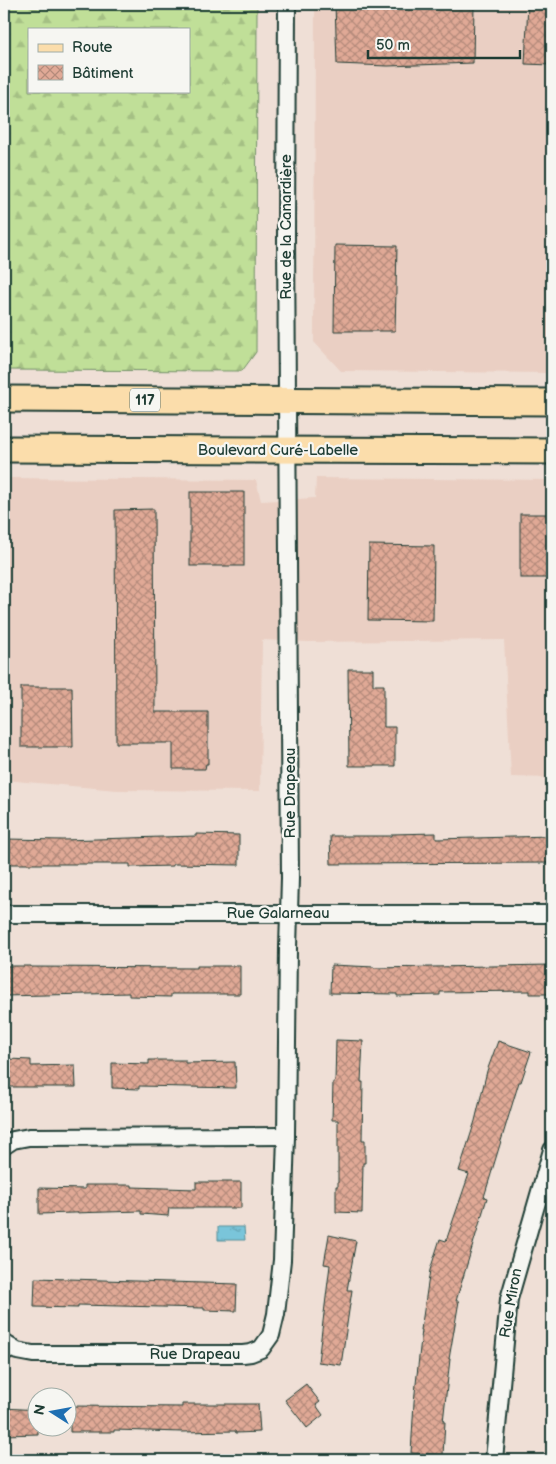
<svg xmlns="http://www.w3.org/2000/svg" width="556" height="1464" font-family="'Balsamiq Sans',sans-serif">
	<defs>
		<pattern id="forest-firs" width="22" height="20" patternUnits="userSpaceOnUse" patternTransform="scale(1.25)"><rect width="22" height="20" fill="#c0df98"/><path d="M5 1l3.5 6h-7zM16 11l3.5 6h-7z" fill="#a5c084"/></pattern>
		<pattern id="water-ripples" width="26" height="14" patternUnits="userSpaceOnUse" patternTransform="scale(1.25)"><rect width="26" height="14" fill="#7ac5da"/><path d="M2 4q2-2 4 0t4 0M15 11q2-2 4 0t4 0" fill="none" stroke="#63a1b2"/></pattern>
		<pattern id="building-cross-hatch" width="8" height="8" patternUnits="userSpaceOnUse" patternTransform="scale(1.25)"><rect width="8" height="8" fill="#e0a996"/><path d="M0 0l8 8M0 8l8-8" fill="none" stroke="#b58b7b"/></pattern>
	</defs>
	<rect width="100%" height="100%" fill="#efdfd6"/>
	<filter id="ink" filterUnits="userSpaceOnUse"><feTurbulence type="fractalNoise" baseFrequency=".02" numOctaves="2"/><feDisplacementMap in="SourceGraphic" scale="10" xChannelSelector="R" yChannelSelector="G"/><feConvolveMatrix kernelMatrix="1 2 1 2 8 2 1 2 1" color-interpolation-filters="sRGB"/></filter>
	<g filter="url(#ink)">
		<!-- built -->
		<g fill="#eacfc3">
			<polygon points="315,4 552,4 552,373 341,371 314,342"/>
			<polygon points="4,478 256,480 261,501 315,498 316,478 552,480 552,778 511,777 504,640 309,642 262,640 260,791 117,790 4,780"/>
		</g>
		<!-- forest -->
		<path fill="url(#forest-firs)" stroke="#708e66" fill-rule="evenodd" d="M4 4H257L256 352 242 371 4 370ZM29 29H189V91H29Z"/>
		<!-- water -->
		<polygon fill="url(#water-ripples)" stroke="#568f98" points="218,1227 244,1227 245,1240 218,1240"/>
		<!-- building -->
		<g fill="url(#building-cross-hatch)" stroke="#1f3d34">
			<polygon points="335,4 474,4 473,63 388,66 337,64"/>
			<polygon points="528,4 552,4 552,65 525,64"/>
			<polygon points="335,245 397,246 395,331 334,331"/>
			<rect x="190" y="492" width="54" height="74"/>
			<polygon points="154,509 155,712 208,712 208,764 206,764 205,769 173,769 173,743 116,743 115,510"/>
			<rect x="520" y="514" width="32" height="64"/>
			<polygon points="369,545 434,546 433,621 368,620"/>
			<polygon points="348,669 373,669 373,685 384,685 384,727 395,727 395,766 349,766"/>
			<polygon points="21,687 72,687 73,747 21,747"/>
			<polygon points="436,833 436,839 552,836 552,863 331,864 330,836 392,836 392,834"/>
			<polygon points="196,834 239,835 239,865 173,864 173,866 130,867 130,864 4,864 4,839 63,840 196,836"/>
			<polygon points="331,965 374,967 374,968 552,965 552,994 530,994 530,991 440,992 440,995 397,996 397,994 330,993"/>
			<polygon points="4,966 31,966 31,967 197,968 197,966 240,966 240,994 171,994 171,997 129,996 129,993 4,996"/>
			<polygon points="336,1040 363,1041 361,1082 363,1082 362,1140 365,1140 365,1163 363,1163 362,1213 336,1212 336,1186 338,1186 338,1120 332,1120 333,1082 335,1082"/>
			<polygon points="498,1041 531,1052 521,1082 519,1082 484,1197 487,1198 456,1301 459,1301 449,1359 450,1359 443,1422 445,1422 443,1455 411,1453 414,1402 422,1330 421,1330 430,1270 440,1239 446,1241 469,1174 459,1171 475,1121 487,1071"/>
			<polygon points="7,1059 31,1060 31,1066 75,1065 76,1087 6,1087"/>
			<polygon points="149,1060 185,1060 185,1063 235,1062 236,1088 139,1086 139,1089 112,1088 112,1063 149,1064"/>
			<polygon points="196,1182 241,1182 241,1208 169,1208 168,1216 141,1214 141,1211 39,1214 39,1188 85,1189 85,1185 132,1185 132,1187 196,1189"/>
			<polygon points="329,1235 356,1241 347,1290 352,1290 341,1365 318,1362 330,1265 324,1264"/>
			<polygon points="35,1278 237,1284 236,1311 204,1310 204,1308 78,1305 78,1308 34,1307"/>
			<polygon points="306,1384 320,1402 316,1405 323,1415 307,1428 285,1400"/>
			<polygon points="182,1404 258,1404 260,1432 236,1433 235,1431 182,1432 114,1430 114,1432 70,1432 70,1406 182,1407"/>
			<polygon points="4,1408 38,1410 38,1434 4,1435"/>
		</g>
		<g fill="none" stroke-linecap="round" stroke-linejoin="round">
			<defs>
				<g id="minor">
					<polyline points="4,914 552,914"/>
					<polyline points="4,1146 13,1140 29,1137 286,1136"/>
					<polyline points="4,1343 17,1351 33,1354 243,1354 251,1353 261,1349 271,1335 276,1314 282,1260 286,1136 288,948 290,878 286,237 287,4"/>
					<polyline points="494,1460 509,1299 552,1150"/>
				</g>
				<g id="primary">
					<polyline points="4,399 552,402"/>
					<polyline points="4,449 552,451"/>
				</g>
			</defs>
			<!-- minor casing -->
			<use href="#minor" stroke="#1f3d34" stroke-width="20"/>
			<!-- primary casing -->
			<use href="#primary" stroke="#1f3d34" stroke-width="29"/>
			<!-- minor -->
			<use href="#minor" stroke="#f6f6f2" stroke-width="16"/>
			<!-- primary -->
			<use href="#primary" stroke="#fbddab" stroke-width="25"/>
		</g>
	</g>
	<g text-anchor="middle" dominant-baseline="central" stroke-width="4.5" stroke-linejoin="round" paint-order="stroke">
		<!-- shield labels -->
		<rect fill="#f6f6f2" stroke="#60746d" stroke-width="1" x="130" y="388.5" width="30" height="23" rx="4"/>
		<g font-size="14" font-weight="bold" fill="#1f3d34">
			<text x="145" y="400">117</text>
		</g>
		<!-- street labels -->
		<g font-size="15" fill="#1f3d34" stroke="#f6f6f2">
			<text transform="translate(286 227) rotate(-90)">Rue de la Canardière</text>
			<text x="278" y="450">Boulevard Curé-Labelle</text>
			<text transform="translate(290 793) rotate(-90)">Rue Drapeau</text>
			<text x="278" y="913">Rue Galarneau</text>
			<text transform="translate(511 1303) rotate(-80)">Rue Miron</text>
			<text x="195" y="1354">Rue Drapeau</text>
		</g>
	</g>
	<!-- margin -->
	<rect width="556" height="1464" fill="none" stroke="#f6f6f2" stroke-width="20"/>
	<rect x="10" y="10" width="536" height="1444" fill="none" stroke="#1f3d34" stroke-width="2" filter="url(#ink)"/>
	<!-- legend -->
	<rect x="28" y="28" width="162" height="65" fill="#f6f6f2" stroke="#a0aca6"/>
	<rect x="38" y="44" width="25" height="8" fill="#fbddab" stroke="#a0aca6"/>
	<text x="72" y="52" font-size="15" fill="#1f3d34">Route</text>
	<rect x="38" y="65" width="25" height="15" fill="url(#building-cross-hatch)" stroke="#a0aca6"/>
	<text x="72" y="78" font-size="15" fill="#1f3d34">Bâtiment</text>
	<!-- north arrow -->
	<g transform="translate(52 1412) rotate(281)"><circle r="24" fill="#f6f6f2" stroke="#a0aca6"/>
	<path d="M0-4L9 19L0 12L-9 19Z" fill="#1f6fb2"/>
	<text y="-8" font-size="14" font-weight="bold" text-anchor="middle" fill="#1f3d34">N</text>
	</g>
	<!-- scale -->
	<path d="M368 50v8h152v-8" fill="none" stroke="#1f3d34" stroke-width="2.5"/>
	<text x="376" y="50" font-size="15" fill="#1f3d34" stroke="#f6f6f2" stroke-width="4" paint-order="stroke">50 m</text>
</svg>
